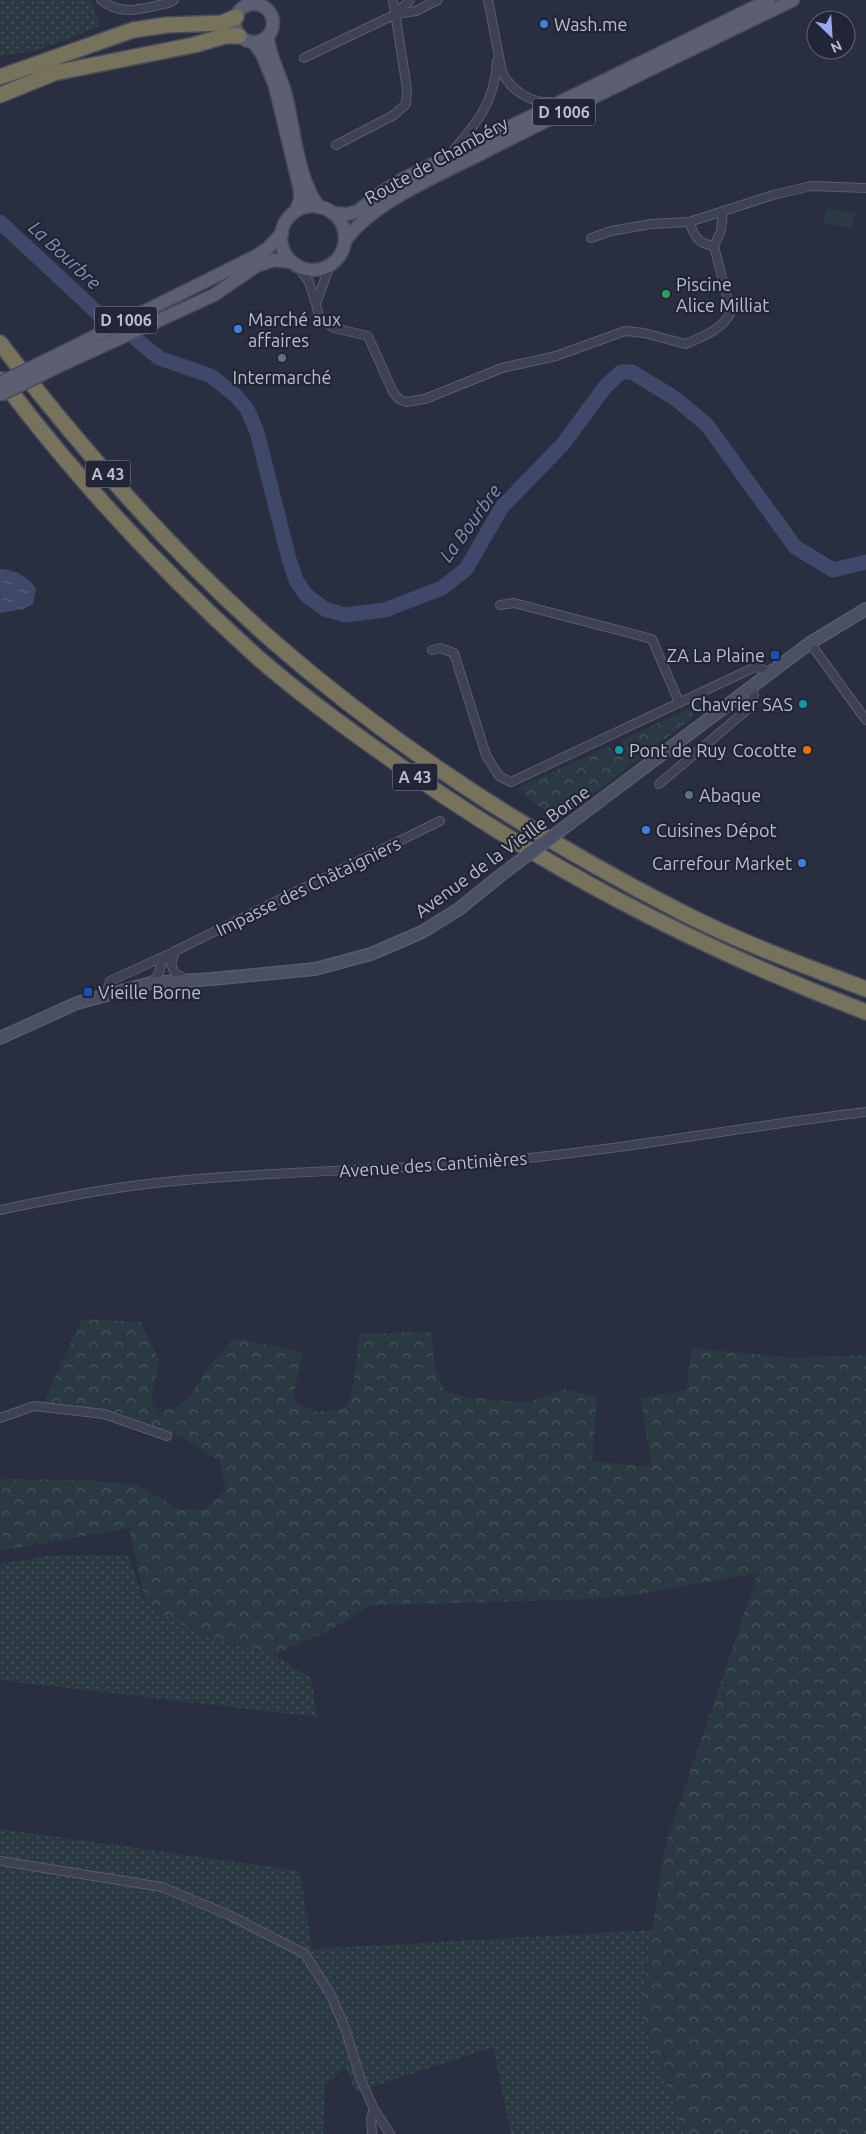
<svg xmlns="http://www.w3.org/2000/svg" width="866" height="2134" font-family="Ubuntu,sans-serif">
	<defs>
		<pattern id="grass-dots" width="8" height="8" patternUnits="userSpaceOnUse" patternTransform="scale(1.25)"><rect width="8" height="8" fill="#2b3a42"/><path d="M2 2h.1M6 6h.1" fill="none" stroke="#48555c" stroke-width="1.8" stroke-linecap="round"/></pattern>
		<pattern id="forest-crowns" width="20" height="18" patternUnits="userSpaceOnUse" patternTransform="scale(1.25)"><rect width="20" height="18" fill="#2b3a42"/><path d="M2 6a3 3 0 1 1 6 0M12 15a3 3 0 1 1 6 0" fill="none" stroke="#48555c"/></pattern>
		<pattern id="water-ripples" width="26" height="14" patternUnits="userSpaceOnUse" patternTransform="scale(1.25)"><rect width="26" height="14" fill="#404869"/><path d="M2 4q2-2 4 0t4 0M15 11q2-2 4 0t4 0" fill="none" stroke="#5a607d"/></pattern>
	</defs>
	<rect width="100%" height="100%" fill="#292e41"/>
	<!-- grass -->
	<g fill="url(#grass-dots)">
		<polygon points="0,0 91,0 100,26 39,50 0,56"/>
		<polygon points="53,1555 128,1555 146,1605 201,1635 273,1655 311,1678 317,1717 0,1680 0,1564"/>
		<polygon points="0,1829 300,1871 312,1949 654,1930 640,2012 684,2134 511,2134 493,2047 356,2092 345,2067 325,2086 323,2134 0,2134"/>
	</g>
	<!-- forest -->
	<g fill="url(#forest-crowns)">
		<polygon points="688,709 695,716 557,822 517,788 608,747 619,754 625,750 622,740"/>
		<path d="M82 1319 141 1322 159 1360 151 1403 161 1413 187 1400 214 1360 233 1338 303 1352 294 1393V1401L317 1412 345 1408C357 1389 355 1357 360 1334L432 1332 434 1364 445 1391 465 1397 526 1403 564 1389 597 1397 592 1461 652 1467 641 1398 686 1390 692 1348 793 1358 866 1355V2134H684L640 2012 665 1846 758 1573 622 1597 565 1600 370 1605 330 1630 273 1655 201 1635 146 1605 129 1528 0 1551V1479L84 1480 137 1485 181 1510 206 1509 226 1489 219 1460 182 1438 119 1413 43 1403Z"/>
	</g>
	<!-- green -->
	<polygon fill="#2b3a42" points="826,209 855,213 853,228 824,224"/>
	<!-- water -->
	<path fill="url(#water-ripples)" d="M0 569C15 570 28 576 36 589L33 604 23 609 0 613Z"/>
	<g fill="none" stroke-linecap="round" stroke-linejoin="round">
		<!-- river -->
		<g stroke="#404869" stroke-width="15">
			<polyline points="0,222 103,318"/>
			<polyline points="137,340 159,358 211,376 236,396 247,409 257,432 289,559 296,580 306,595 325,609 345,615 385,610 442,588 466,569 502,507 563,444 605,387 621,372 632,372 676,399 707,425 795,547 833,570 866,562"/>
		</g>
		<defs>
			<g id="minor">
				<path d="M101 0C121 17 144 8 168 3L174 0"/>
				<path d="M488 0 502 72C512 92 532 104 555 102"/>
				<polyline points="396,14 410,0"/>
				<polyline points="304,58 396,14 416,11 438,0"/>
				<polyline points="336,145 394,115 406,104 407,89 393,0"/>
				<path d="M451 153C477 123 495 102 497 61"/>
				<path d="M689 222C695 237 698 244 714 246"/>
				<polyline points="591,238 611,231 651,224 689,222 773,195 811,186 866,188"/>
				<polyline points="297,265 309,282 316,304 330,265"/>
				<path d="M316 304 319 317 334 328 368 336 393 392 399 399 406 402 425 399 502 368 556 356 625 331 644 333 686 344C703 336 722 330 731 312L714 246 721 231 723 211"/>
				<polyline points="500,605 514,603 652,639 679,702"/>
				<polyline points="810,643 866,720"/>
				<polyline points="432,650 440,648 454,653 486,755 499,776 511,782 755,667 770,672"/>
				<polyline points="659,784 748,709 754,695 751,686"/>
				<polyline points="175,951 171,964 175,973 187,980"/>
				<polyline points="151,983 159,973 162,961 175,951 440,821"/>
				<polyline points="106,994 110,981 167,955"/>
				<path d="M0 1210C62 1197 123 1185 186 1180 286 1171 387 1170 488 1162 615 1151 740 1127 866 1112"/>
				<polyline points="0,1418 34,1406 104,1414 167,1436"/>
				<polyline points="0,1861 162,1887 229,1915 305,1954 331,1995 345,2028 361,2080 374,2109"/>
				<polyline points="372,2134 371,2118 374,2109 390,2134"/>
			</g>
			<g id="secondary">
				<polyline points="589,809 810,643 866,609"/>
				<polyline points="0,1038 77,1003 151,983 212,979 315,969 371,954 422,932 459,909 501,875"/>
			</g>
			<g id="primary">
				<circle cx="254" cy="23" r="19"/>
				<path d="M268 36C268 54 280 74 285 92 294 126 297 179 319 207"/>
				<polyline points="253,42 262,54 275,86 300,190 300,199 296,211"/>
				<circle cx="313" cy="238" r="32"/>
				<polyline points="332,213 348,214 358,211 382,192 403,179 769,0"/>
				<path d="M345 241C372 202 442 174 484 152 586 100 690 50 793 0"/>
				<polyline points="53,357 256,256 268,248 282,233"/>
				<polyline points="59,366 214,295 256,266 274,260 291,262"/>
			</g>
			<g id="motorway">
				<polyline points="0,77 133,30 167,25 222,23 236,17"/>
				<polyline points="0,95 54,73 194,45 225,36 239,36"/>
				<path d="M0 343C82 450 174 555 275 643 398 750 538 839 683 913 742 943 805 966 866 989"/>
				<path d="M2 380C77 480 163 572 256 656 297 692 342 725 386 756 539 865 691 945 866 1012"/>
			</g>
		</defs>
		<!-- minor casing -->
		<use href="#minor" stroke="#585c6b" stroke-width="10"/>
		<!-- secondary casing -->
		<use href="#secondary" stroke="#585c6b" stroke-width="14"/>
		<!-- primary casing -->
		<use href="#primary" stroke="#474a5a" stroke-width="15"/>
		<!-- motorway casing -->
		<use href="#motorway" stroke="#484b5b" stroke-width="18"/>
		<!-- minor -->
		<use href="#minor" stroke="#3d4151" stroke-width="8"/>
		<!-- secondary -->
		<use href="#secondary" stroke="#4b4f64" stroke-width="11"/>
		<!-- primary -->
		<use href="#primary" stroke="#5b5f71" stroke-width="12"/>
		<!-- motorway -->
		<use href="#motorway" stroke="#76725b" stroke-width="15"/>
		<defs>
			<polyline id="secondary-bridge" points="501,875 589,809"/>
			<g id="primary-bridge">
				<polyline points="0,383 53,357"/>
				<polyline points="0,395 59,366"/>
			</g>
		</defs>
		<!-- secondary-bridge casing -->
		<use href="#secondary-bridge" stroke="#585c6b" stroke-width="14" stroke-linecap="butt"/>
		<!-- primary-bridge casing -->
		<use href="#primary-bridge" stroke="#474a5a" stroke-width="15" stroke-linecap="butt"/>
		<!-- secondary-bridge -->
		<use href="#secondary-bridge" stroke="#4b4f64" stroke-width="11"/>
		<!-- primary-bridge -->
		<use href="#primary-bridge" stroke="#5b5f71" stroke-width="12"/>
	</g>
	<!-- markers -->
	<g fill="#3f7fe0" stroke="#222536" stroke-width="2">
		<circle cx="544" cy="24" r="5"/>
		<circle cx="238" cy="329" r="5"/>
		<circle cx="646" cy="830" r="5"/>
		<circle cx="802" cy="863" r="5"/>
	</g>
	<circle fill="#2e9e5b" stroke="#222536" stroke-width="2" cx="666" cy="294" r="5"/>
	<g fill="#5c6f8a" stroke="#222536" stroke-width="2">
		<circle cx="282" cy="358" r="5"/>
		<circle cx="689" cy="795" r="5"/>
	</g>
	<g fill="#1a4fb4" stroke="#222536" stroke-width="2">
		<rect x="770" y="650" width="10" height="10" rx="2.5"/>
		<rect x="83" y="987" width="10" height="10" rx="2.5"/>
	</g>
	<g fill="#0f9aa8" stroke="#222536" stroke-width="2">
		<circle cx="803" cy="704" r="5"/>
		<circle cx="619" cy="750" r="5"/>
	</g>
	<circle fill="#e8710a" stroke="#222536" stroke-width="2" cx="807" cy="750" r="5"/>
	<g text-anchor="middle" dominant-baseline="central" stroke-width="4.5" stroke-linejoin="round" paint-order="stroke">
		<!-- shield labels -->
		<g fill="#222536" stroke="#8c8f9e" stroke-width="1">
			<rect x="533" y="98.5" width="62" height="27" rx="4"/>
			<rect x="95" y="306.5" width="62" height="27" rx="4"/>
			<rect x="85.5" y="460.5" width="45" height="27" rx="4"/>
			<rect x="392.5" y="763.5" width="45" height="27" rx="4"/>
		</g>
		<g font-size="16" font-weight="bold" fill="#babdcb">
			<text x="564" y="112">D 1006</text>
			<text x="126" y="320">D 1006</text>
			<text x="108" y="474">A 43</text>
			<text x="415" y="777">A 43</text>
		</g>
		<!-- poi labels -->
		<g font-size="18" fill="#babdcb" stroke="#222536" text-anchor="start">
			<text x="554" y="24">Wash.me</text>
			<text x="676" y="284">Piscine<tspan x="676" dy="21">Alice Milliat</tspan></text>
			<text x="248" y="319">Marché aux<tspan x="248" dy="21">affaires</tspan></text>
			<text x="282" y="377" text-anchor="middle">Intermarché</text>
			<text x="765" y="655" text-anchor="end">ZA La Plaine</text>
			<text x="793" y="704" text-anchor="end">Chavrier SAS</text>
			<text x="629" y="750">Pont de Ruy</text>
			<text x="797" y="750" text-anchor="end">Cocotte</text>
			<text x="699" y="795">Abaque</text>
			<text x="656" y="830">Cuisines Dépot</text>
			<text x="792" y="863" text-anchor="end">Carrefour Market</text>
			<text x="98" y="992">Vieille Borne</text>
		</g>
		<!-- street labels -->
		<g font-size="18" fill="#babdcb" stroke="#222536">
			<text transform="translate(436 160) rotate(-29)">Route de Chambéry</text>
			<text transform="translate(502 851) rotate(-36)">Avenue de la Vieille Borne</text>
			<text transform="translate(308 886) rotate(-26)">Impasse des Châtaigniers</text>
			<text transform="translate(433 1164) rotate(-4)">Avenue des Cantinières</text>
		</g>
		<!-- water labels -->
		<g font-size="19" font-style="italic" fill="#848db0" stroke="#222536">
			<text transform="translate(65 255) rotate(43)">La Bourbre</text>
			<text transform="translate(470 523) rotate(-54)">La Bourbre</text>
		</g>
	</g>
	<!-- north arrow -->
	<g transform="translate(831 35) rotate(155)"><circle r="24" fill="#222536" stroke="#5f6272"/>
	<path d="M0-4L9 19L0 12L-9 19Z" fill="#99a7f1"/>
	<text y="-8" font-size="14" font-weight="bold" text-anchor="middle" fill="#babdcb">N</text>
	</g>
</svg>
